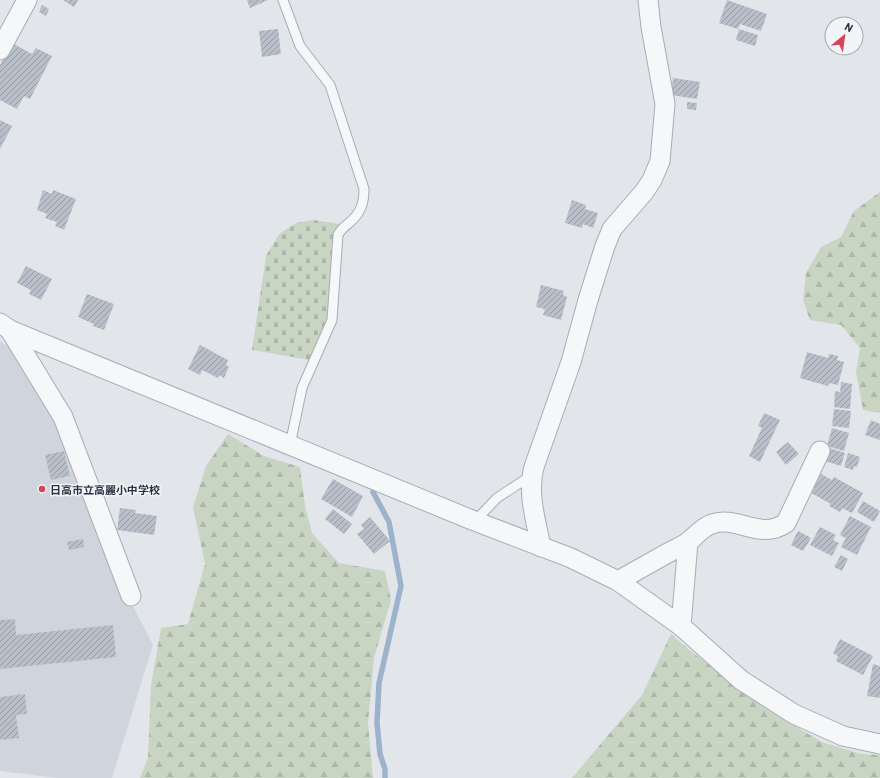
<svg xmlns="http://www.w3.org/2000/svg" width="880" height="778" font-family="Barlow,'Noto Sans JP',sans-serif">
	<defs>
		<pattern id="forest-firs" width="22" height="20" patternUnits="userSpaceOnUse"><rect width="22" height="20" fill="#c8d5c3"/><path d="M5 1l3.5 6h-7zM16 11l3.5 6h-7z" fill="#acb7a9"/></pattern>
		<pattern id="cemetery-stones" width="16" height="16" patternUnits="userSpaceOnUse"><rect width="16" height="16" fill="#c8d5c3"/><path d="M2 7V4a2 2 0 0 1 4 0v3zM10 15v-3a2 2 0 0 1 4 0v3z" fill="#acb7a9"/></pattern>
		<pattern id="building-hatch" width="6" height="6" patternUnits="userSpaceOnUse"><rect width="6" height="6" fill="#b9bfc9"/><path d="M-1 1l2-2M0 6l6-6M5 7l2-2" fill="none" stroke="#979ca5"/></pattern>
	</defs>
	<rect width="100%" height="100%" fill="#e2e6eb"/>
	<!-- built -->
	<polygon fill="#d0d5dd" points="0,341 10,348 53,405 116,573 153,645 112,778 57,778 0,771"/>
	<!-- forest -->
	<g fill="url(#forest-firs)">
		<polygon points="880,192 880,413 863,410 856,372 860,348 841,325 810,320 803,300 806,273 821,247 841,237 854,211"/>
		<polygon points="228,434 264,456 300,467 305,506 312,533 339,563 385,571 391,600 374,658 368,723 373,778 140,778 148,758 151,685 161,628 188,624 205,564 193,507 206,466"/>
		<polygon points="671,634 687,648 766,709 822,742 861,754 880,755 880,778 572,778 642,695"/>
	</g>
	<!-- cemetery -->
	<polygon fill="url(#cemetery-stones)" points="314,220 340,224 334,235 329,321 309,360 252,350 266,256 279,234 296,223"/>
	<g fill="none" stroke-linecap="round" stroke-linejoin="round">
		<!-- stream -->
		<polyline stroke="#9db3cc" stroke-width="5.5" points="373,492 389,522 401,586 379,683 377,723 380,754 385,769 385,778"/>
	</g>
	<!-- building -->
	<g fill="url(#building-hatch)">
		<polygon points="63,0 78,0 74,7"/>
		<polygon points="247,0 268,0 250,8"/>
		<polygon points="727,0 767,14 761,31 740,24 738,29 719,23"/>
		<polygon points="42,5 49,9 46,16 39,12"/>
		<polygon points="278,29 281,54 262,57 259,31"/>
		<polygon points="739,29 758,35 755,46 736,40"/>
		<polygon points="12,43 32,54 36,48 52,56 30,99 24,96 17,109 0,100 0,65"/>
		<polygon points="673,78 700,82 697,99 671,95"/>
		<polygon points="687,102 697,103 696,110 687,109"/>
		<polygon points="0,120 12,126 0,149"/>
		<polygon points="43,190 52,194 53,190 76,199 64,230 55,226 57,222 45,218 47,214 37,210"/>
		<polygon points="572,200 586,205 585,209 598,213 593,228 583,224 582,228 565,223"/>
		<polygon points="26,266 52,279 41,300 29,294 31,290 17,283"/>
		<polygon points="541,285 564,291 563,295 567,297 561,320 543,315 545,309 536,307"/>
		<polygon points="87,294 114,304 104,330 93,326 94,324 78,317"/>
		<polygon points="200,345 228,360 226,365 229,367 224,378 219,375 218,378 202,370 200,375 188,369"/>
		<polygon points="807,352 828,358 829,354 838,356 837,360 844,362 838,385 829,383 828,386 800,378"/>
		<polygon points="841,382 852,384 850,409 834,407 835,391 840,392"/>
		<polygon points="834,409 851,411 849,428 832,426"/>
		<polygon points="764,413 780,420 760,462 749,456 762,428 758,426"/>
		<polygon points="871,420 880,424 880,440 865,435"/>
		<polygon points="832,428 849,433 844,451 827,446"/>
		<polygon points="788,442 799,454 786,465 776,452"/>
		<polygon points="826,447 845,453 841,466 822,460"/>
		<polygon points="64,451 70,476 51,480 45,455"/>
		<polygon points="848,453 860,457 857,467 854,466 853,470 844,467"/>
		<polygon points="821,474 832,480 834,477 863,493 852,513 842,508 840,512 829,506 831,504 811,493"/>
		<polygon points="333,479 363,496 352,517 321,499"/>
		<polygon points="863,501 880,511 874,522 857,512"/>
		<polygon points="120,508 136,510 135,513 157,516 154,535 117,530"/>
		<polygon points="333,509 352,524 344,534 325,519"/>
		<polygon points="850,516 871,527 857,555 841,547 846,538 840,535"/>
		<polygon points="370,517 390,541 374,554 357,534 364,529 361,525"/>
		<polygon points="820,527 836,535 833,540 839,543 832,556 810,545"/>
		<polygon points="798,531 811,538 803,551 791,545"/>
		<polygon points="83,539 84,547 69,550 67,542"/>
		<polygon points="841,555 848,559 842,571 834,567"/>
		<polygon points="15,619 16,635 113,625 116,657 0,669 0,620"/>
		<polygon points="840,639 873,656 863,675 836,661 838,656 833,653"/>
		<polygon points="873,664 880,666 880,698 867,696"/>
		<polygon points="25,694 27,714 16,715 19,738 0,740 0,697"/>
	</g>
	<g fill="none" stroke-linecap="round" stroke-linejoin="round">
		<defs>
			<g id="service">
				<path d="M283 0 300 46 330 85 364 189C364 203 361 213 349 223 344 227 341 229 338 235L332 320 302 388 290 445"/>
				<polyline points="475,521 497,498 532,475"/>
			</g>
			<g id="minor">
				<polyline points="0,50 27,0"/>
				<polyline points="0,323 10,330 472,520 571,558 618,581 681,626 741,680 794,714 843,736 880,744"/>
				<polyline points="10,330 63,417 131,596"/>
				<path d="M541 547C536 521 527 493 534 467L571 362 588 300 605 246 612 229 644 192 652 180 660 161 665 104 651 27 648 0"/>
				<path d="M618 581C634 572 650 563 666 554 673 550 681 547 688 542 696 536 702 527 712 524 737 515 760 541 786 523L820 451"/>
				<polyline points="681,626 688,542"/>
			</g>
		</defs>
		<!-- service casing -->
		<use href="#service" stroke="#a7adb6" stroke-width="11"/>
		<!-- minor casing -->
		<use href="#minor" stroke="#a7adb6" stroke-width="21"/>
		<!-- service -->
		<use href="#service" stroke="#f5f7f9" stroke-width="9"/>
		<!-- minor -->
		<use href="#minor" stroke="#f5f7f9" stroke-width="19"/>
	</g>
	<!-- markers -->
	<circle fill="#d34458" stroke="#f2f5f8" stroke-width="1.5" cx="42" cy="489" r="4"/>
	<g text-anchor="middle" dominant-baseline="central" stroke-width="3" stroke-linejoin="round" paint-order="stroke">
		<!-- poi labels -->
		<g font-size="11" font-weight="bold" fill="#2a3344" stroke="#f2f5f8" text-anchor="start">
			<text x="50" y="489">日高市立高麗小中学校</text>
		</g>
	</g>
	<!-- north arrow -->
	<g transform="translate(844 36) rotate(29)"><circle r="19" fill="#f2f5f8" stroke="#a2a7b0"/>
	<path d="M0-3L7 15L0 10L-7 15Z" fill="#d34458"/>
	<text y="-6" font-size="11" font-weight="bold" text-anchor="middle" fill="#2a3344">N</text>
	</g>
</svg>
